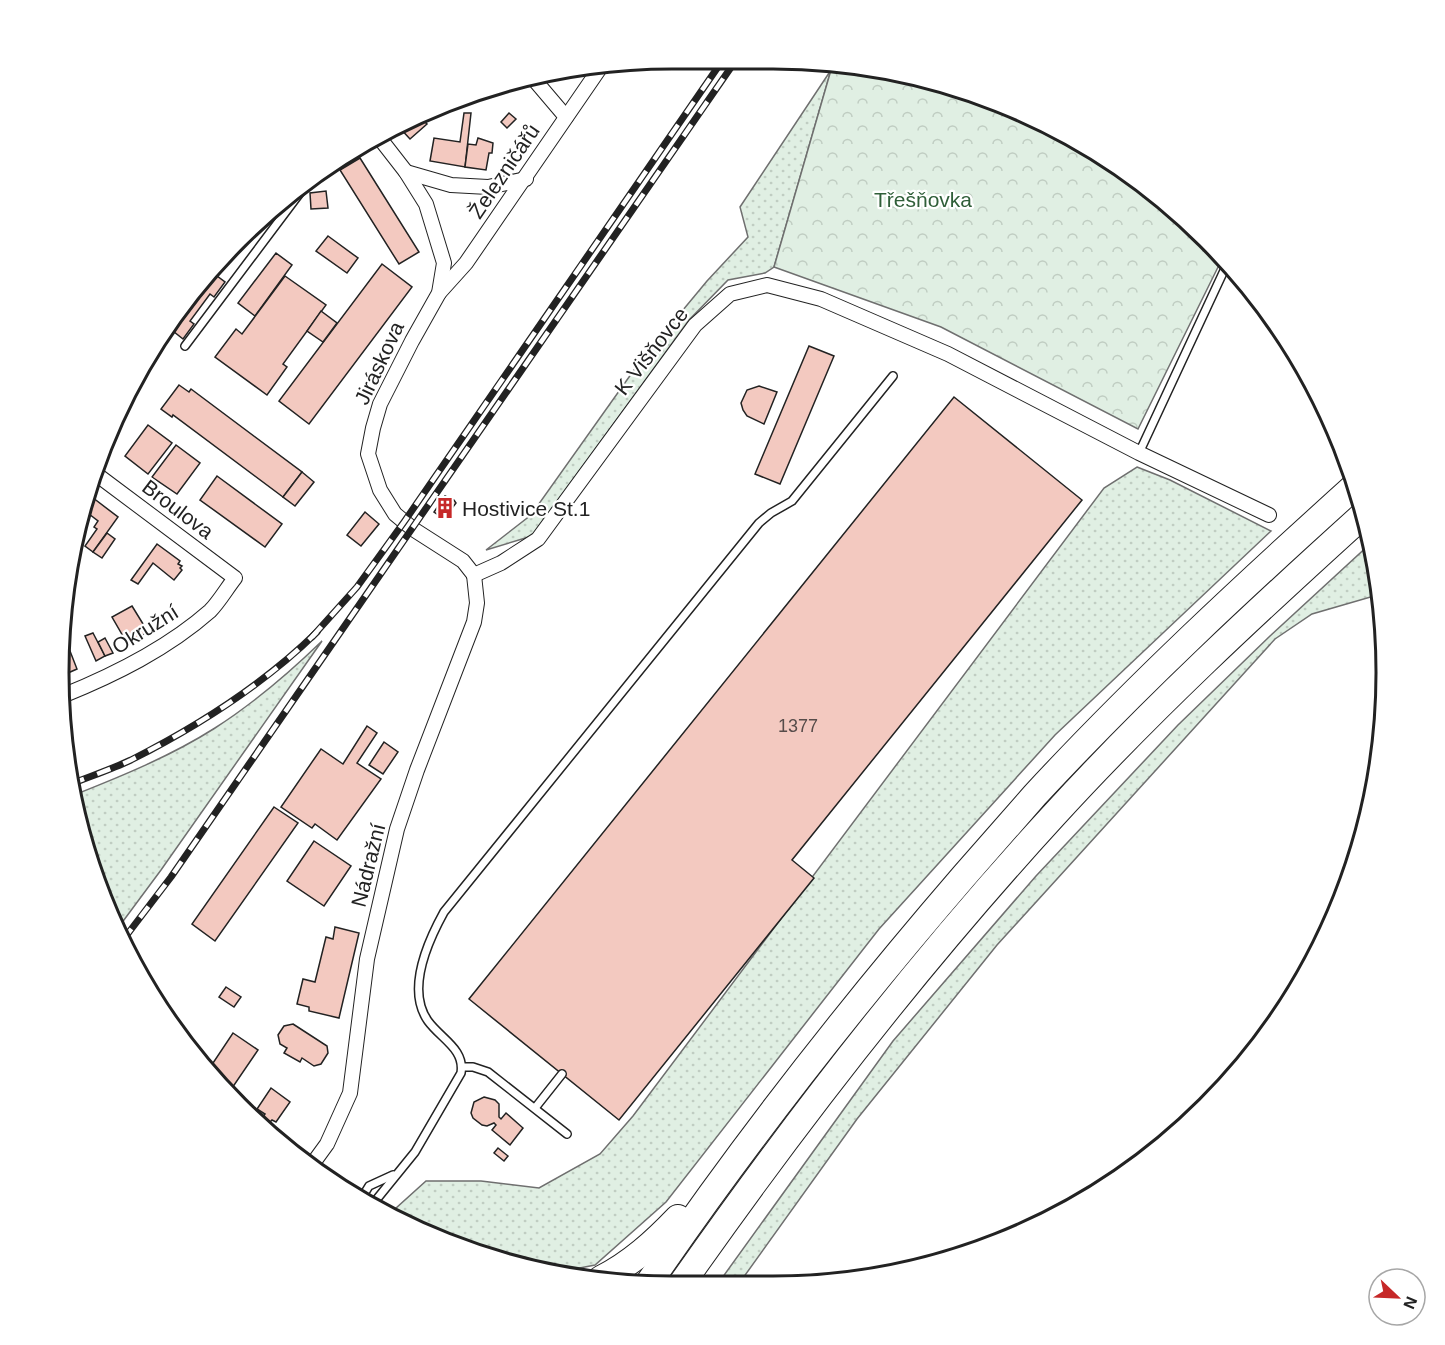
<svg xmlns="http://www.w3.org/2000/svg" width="1445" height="1345" font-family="Helvetica,sans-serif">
	<defs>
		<pattern id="grass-dots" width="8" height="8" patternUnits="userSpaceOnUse" patternTransform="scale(1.5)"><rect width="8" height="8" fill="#e0efe3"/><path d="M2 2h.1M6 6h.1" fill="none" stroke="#c0cdc2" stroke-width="1.8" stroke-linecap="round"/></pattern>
		<pattern id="park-crowns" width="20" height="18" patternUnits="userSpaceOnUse" patternTransform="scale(1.5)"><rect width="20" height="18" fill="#e0efe3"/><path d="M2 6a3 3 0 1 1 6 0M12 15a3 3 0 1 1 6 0" fill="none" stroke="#c0cdc2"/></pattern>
	</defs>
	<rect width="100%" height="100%" fill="#fff"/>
	<!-- grass -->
	<g fill="url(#grass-dots)" stroke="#6f6f6f" stroke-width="1.5">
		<polygon points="831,70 774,267 765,273 728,280 689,320 532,536 486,550 531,515 639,363 707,281 748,237 740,207"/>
		<polygon points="1137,467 1170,480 1271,531 1055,735 879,929 666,1202 595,1265 549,1274 438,1240 392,1216 395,1209 426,1181 481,1181 539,1188 600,1154 633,1116 1104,488"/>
		<polygon points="1370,544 1381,594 1312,614 1275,639 997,945 857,1119 738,1285 717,1285 893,1041 1036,876 1178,725 1270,636"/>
		<path d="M322 641 161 870 118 928 91 870 74 795C122 776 171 756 215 728 254 703 289 673 322 641Z"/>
	</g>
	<!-- park -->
	<polygon fill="url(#park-crowns)" stroke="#6f6f6f" stroke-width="1.5" points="836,64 931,79 1044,122 1146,185 1223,257 1138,429 941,327 774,267 831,70"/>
	<!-- building -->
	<g fill="#f3c9c0" stroke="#222" stroke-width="1.5">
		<polygon points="433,111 423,120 427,124 410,139 398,126 404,121"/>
		<polygon points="464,113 471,113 465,167 430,161 434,138 460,142"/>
		<polygon points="509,113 516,119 507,128 501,122"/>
		<polygon points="478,138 493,143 492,153 489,153 486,170 465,167 468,144 476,145"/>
		<polygon points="360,158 419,252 399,264 340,170"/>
		<polygon points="326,191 328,208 311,209 310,193"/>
		<polygon points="281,202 283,204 268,224 262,219"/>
		<polygon points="328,236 358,258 347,273 316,251"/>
		<polygon points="276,253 292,265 255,316 238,303"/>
		<polygon points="382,264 412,287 309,424 279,401"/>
		<polygon points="209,270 225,282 214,297 210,294 190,321 194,324 183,339 168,327"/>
		<polygon points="285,276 326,305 283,364 287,367 267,395 215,357 236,329 242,334"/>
		<polygon points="321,311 337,323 323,342 307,331"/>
		<polygon points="809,346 834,356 780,484 755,474"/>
		<polygon points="179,385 189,392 191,389 302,472 283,497 173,415 172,417 161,409"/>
		<polygon points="759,386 777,392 764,424 747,416 743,410 741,403 747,390"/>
		<polygon points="954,397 1082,500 792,860 814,878 619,1120 469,999"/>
		<polygon points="148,425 172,443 148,474 125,456"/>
		<polygon points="176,445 200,463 177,494 152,477"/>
		<polygon points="302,472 314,482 295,506 283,497"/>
		<polygon points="217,476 282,524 265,547 200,500"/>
		<polygon points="88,494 118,517 93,552 85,546 97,529 94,527 98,521 89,514 85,520 79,515"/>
		<polygon points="445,496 454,500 456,503 444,519 434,512"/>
		<polygon points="365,512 379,524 361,546 347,535"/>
		<polygon points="107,533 115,539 102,558 93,552"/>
		<polygon points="157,544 180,561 178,564 182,566 180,568 182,570 174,580 153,563 138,584 131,580"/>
		<polygon points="132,606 148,632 127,643 112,617"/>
		<polygon points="93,633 105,656 96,661 85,636"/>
		<polygon points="105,638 113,653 105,656 98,642"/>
		<polygon points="62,650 64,654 70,651 77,669 61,676"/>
		<polygon points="367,726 377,733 357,763 381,779 337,840 315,824 312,828 281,807 321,749 343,764"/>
		<polygon points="384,742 398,752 383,774 369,765"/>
		<polygon points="274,807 298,823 215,941 192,924"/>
		<polygon points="314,841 351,866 324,906 287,881"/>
		<polygon points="335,927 359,933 339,1018 309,1011 309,1007 297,1004 303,979 315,982 326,937 333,939"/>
		<polygon points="226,987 241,997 234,1007 219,997"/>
		<polygon points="293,1024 327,1046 328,1053 321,1064 314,1066 302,1058 300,1062 284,1053 287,1048 280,1044 278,1035 284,1026"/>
		<polygon points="233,1033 258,1050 228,1094 209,1069"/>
		<polygon points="271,1088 290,1102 276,1122 272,1120 270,1122 263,1117 265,1114 257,1109"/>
		<polygon points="484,1097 495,1100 499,1104 499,1117 501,1119 506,1113 523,1128 510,1145 492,1130 496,1125 494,1123 487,1126 482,1125 473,1118 471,1113 474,1102"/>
		<polygon points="263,1117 269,1121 264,1128 258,1123"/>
		<polygon points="498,1148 508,1156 504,1161 494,1153"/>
	</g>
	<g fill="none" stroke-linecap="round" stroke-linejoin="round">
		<defs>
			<g id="service">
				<polyline points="185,346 312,177"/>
				<polyline points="1139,453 1228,262"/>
				<polyline points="462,1067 473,1067 488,1072 567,1134"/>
				<polyline points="535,1108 562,1074"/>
				<polyline points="361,1199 369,1186 393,1175"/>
				<path d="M372 1205 415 1152 461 1073C465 1049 441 1039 428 1021 406 990 428 941 444 912L759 523 771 513 792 501 893 376"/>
			</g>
			<g id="minor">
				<polyline points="532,77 566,117"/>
				<polyline points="378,136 406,172 426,204 444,263 439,293 412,341 380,404 373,428 368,454 380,490 395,514 413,529 463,561 474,575"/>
				<polyline points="406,172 451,185 488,187 526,179"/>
				<polyline points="439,293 466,263 600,68"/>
				<polyline points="474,575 501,563 538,539 695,325 730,294 767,285 821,299 948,354 1139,453 1269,515"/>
				<path d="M62 696C114 675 167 649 210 611 219 602 227 588 235 578L96 474"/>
				<polyline points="311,1166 327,1144 350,1093 367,959 397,829 417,770 474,622 477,603 474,575"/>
			</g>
			<g id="motorway">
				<path d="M601 1279C631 1264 655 1242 678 1218"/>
				<path d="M648 1284C745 1142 851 1007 964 876 988 849 1011 822 1035 795 1136 686 1246 584 1356 485"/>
				<path d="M680 1286C795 1122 918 963 1054 815 1151 709 1257 611 1363 515"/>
			</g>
		</defs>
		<!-- service casing -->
		<use href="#service" stroke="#222" stroke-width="10"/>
		<!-- minor casing -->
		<use href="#minor" stroke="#222" stroke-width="16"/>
		<!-- motorway casing -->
		<use href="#motorway" stroke="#222" stroke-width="28"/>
		<!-- service -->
		<use href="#service" stroke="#fff" stroke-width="7"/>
		<!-- minor -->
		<use href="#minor" stroke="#fff" stroke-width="14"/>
		<!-- motorway -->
		<use href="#motorway" stroke="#fff" stroke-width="26"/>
		<defs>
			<g id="rail">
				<polyline points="312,637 357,587 404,522 720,64"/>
				<path d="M71 784C91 776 112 769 131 760 198 726 263 685 317 632"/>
				<polyline points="123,940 171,877 734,63"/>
			</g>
		</defs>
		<!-- rail casing -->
		<use href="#rail" stroke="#222" stroke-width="7"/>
		<!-- rail -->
		<use href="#rail" stroke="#fff" stroke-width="4.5" stroke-dasharray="14" stroke-linecap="butt"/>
	</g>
	<!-- icons -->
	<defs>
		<symbol id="building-bare" viewBox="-9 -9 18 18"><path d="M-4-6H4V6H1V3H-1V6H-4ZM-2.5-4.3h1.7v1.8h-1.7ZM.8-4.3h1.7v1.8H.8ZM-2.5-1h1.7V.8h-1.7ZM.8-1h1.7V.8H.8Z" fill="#c62828" stroke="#fff" stroke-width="2.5" paint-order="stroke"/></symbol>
	</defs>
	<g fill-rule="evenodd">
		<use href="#building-bare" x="430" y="493" width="30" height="30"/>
	</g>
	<g text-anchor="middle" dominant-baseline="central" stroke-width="4.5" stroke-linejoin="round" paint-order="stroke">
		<!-- number labels -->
		<g font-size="18" fill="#564c4a">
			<text x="798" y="726">1377</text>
		</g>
		<!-- street labels -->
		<g font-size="21" fill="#222" stroke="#fff">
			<text transform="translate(504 171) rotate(-56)">Železničářů</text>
			<text transform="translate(651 351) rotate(-52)">K Višňovce</text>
			<text transform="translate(379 363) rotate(-65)">Jiráskova</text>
			<text transform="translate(178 509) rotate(37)">Broulova</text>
			<text transform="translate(145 629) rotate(-32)">Okružní</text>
			<text transform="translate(368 865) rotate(-76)">Nádražní</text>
		</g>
		<!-- park labels -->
		<g font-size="21" fill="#2f5e38" stroke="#fff">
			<text x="923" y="199">Třešňovka</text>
		</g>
		<!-- poi labels -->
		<g font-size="21" fill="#222" stroke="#fff" text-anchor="start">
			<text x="462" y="508">Hostivice St.1</text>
		</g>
	</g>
	<!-- crop -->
	<path d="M0 0H1445V1345H0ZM672 69H773A603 603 0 0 1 1376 672V673A603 603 0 0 1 773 1276H672A603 603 0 0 1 69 673V672A603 603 0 0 1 672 69Z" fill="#fff" fill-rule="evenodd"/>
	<path fill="none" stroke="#222" stroke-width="3" d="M672 69H773A603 603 0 0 1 1376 672V673A603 603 0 0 1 773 1276H672A603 603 0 0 1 69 673V672A603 603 0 0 1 672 69Z"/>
	<!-- north arrow -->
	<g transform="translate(1397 1297) rotate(113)"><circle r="28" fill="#ffffff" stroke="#a7a7a7" stroke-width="1.5"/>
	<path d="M0-4.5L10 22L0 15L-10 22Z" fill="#c62828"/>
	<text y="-9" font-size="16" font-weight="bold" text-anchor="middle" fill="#222222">N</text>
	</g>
</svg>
